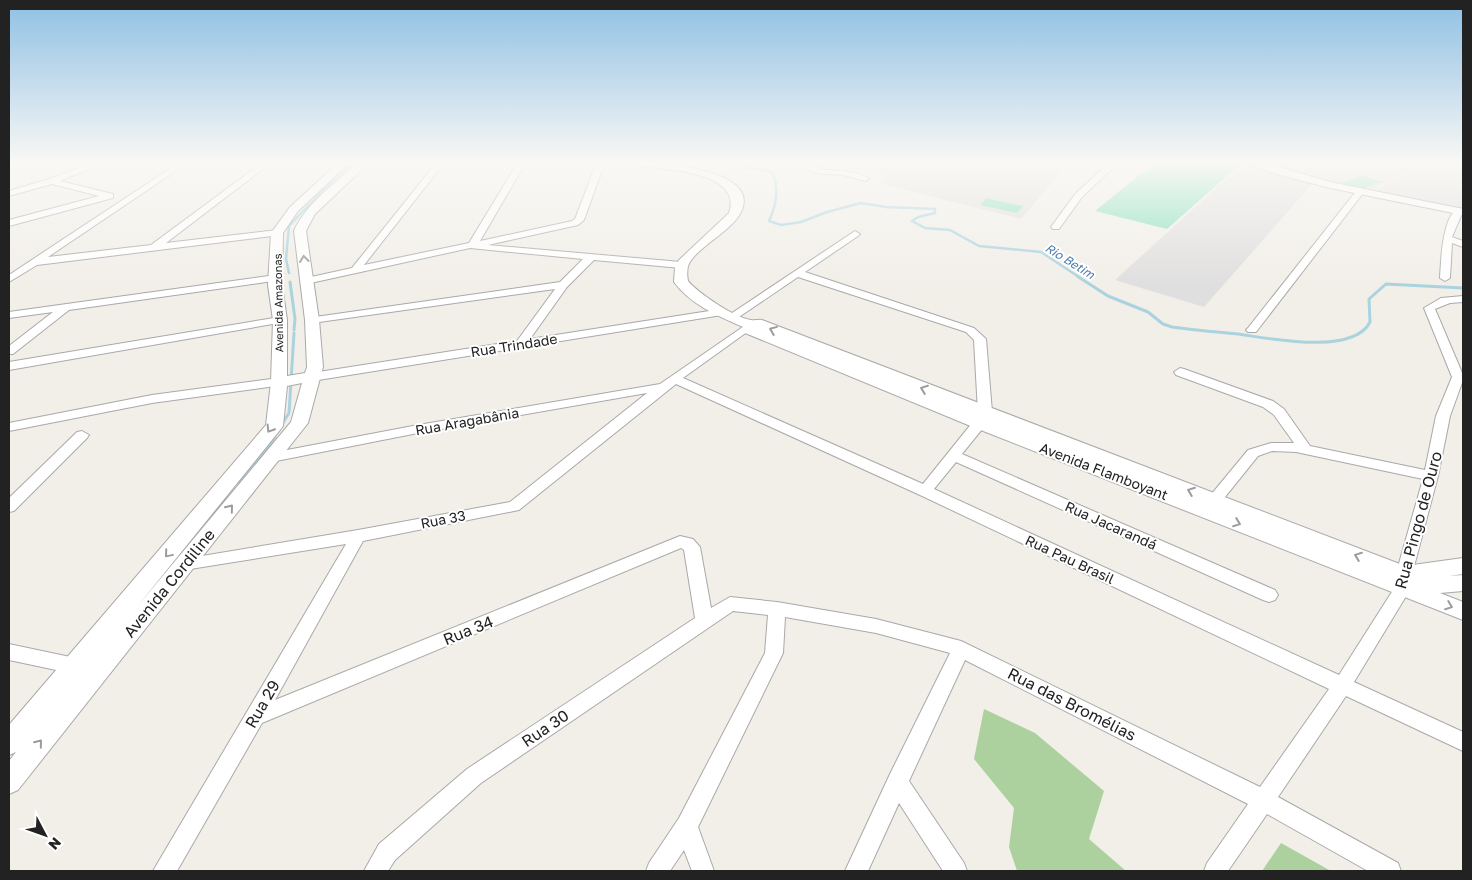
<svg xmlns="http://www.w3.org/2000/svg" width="1472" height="880" font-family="'Golos Text',sans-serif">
	<rect width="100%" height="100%" fill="#f2efe9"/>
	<!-- residential -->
	<g fill="#e0dfdf">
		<polygon points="812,162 1069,162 1021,219 882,184 886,173 810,165"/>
		<polygon points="1245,162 1313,183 1204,307 1115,280"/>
		<polygon points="1283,162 1431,162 1367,192 1273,167"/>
		<polygon points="1435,162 1463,162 1463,209 1370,192"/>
	</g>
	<!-- forest -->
	<g fill="#add19e">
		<polygon points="984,709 1035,733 1104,791 1089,839 1126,871 1017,871 1009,847 1014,808 974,759"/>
		<polygon points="1281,843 1331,871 1262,871"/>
	</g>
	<!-- pitch -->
	<g fill="#88e0be">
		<polygon points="1160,162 1243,162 1167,229 1095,211 1143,172 1145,173"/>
		<polygon points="1362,175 1382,182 1362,189 1342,183"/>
		<polygon points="986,198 1023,206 1017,213 980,205"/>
	</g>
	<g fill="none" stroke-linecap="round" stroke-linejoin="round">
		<!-- stream-far2 -->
		<g stroke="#aad3df" stroke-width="2.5">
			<path d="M706 162 766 170 773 173C779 189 776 206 769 221L781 225 801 222 827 212 861 203 886 207 935 209V213L918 217 912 221 925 228 950 230 979 246 1041 252 1079 277"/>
			<polyline points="289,273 286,259 289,226 323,190 354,162"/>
		</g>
		<!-- stream-far1 -->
		<g stroke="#aad3df" stroke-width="3">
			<path d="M1077 276 1108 296 1148 312 1163 324 1172 327C1194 330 1216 332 1238 334 1268 338 1353 356 1370 322L1369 299 1386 284 1463 288"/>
			<polyline points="290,282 295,319 294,330"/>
			<polyline points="282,424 289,413 294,333"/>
		</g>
		<!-- stream -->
		<polyline stroke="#aad3df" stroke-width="4.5" points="240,483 274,437"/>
		<defs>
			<g id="minor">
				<polygon points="18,162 28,162 9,171 9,166"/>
				<polygon points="95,162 106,162 60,181 113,194 113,198 9,226 9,220 99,196 52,184 9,196 9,191 49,179"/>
				<polygon points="180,162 189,162 48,257 151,245 263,162 272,162 166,243 277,230 280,231 280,235 37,265 9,282 9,275"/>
				<polygon points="437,162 445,162 364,265 469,243 518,162 526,162 480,241 572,221 575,219 597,162 605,162 584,220 578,225 488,245 681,262 686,265 681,268 594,260 567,287 530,339 722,309 728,312 722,315 312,381 308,380 306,377 308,374 312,373 517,341 555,289 312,323 306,320 308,318 560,282 583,259 470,248 306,284 302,283 301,281 302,279 352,268"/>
				<polygon points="744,162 752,162 744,169 740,167"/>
				<path d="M799 162C809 162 813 167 822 169 837 172 856 169 869 179L865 181 844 175 815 173Z"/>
				<polygon points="1110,162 1119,162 1082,197 1059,229 1053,229 1051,227 1076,193"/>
				<polygon points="1357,190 1364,192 1256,332 1248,332 1246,330 1248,328"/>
				<path d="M1459 208 1463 211 1452 237 1463 241V247L1452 243 1450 278 1445 281 1440 278C1441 262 1442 215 1459 208Z"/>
				<path d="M855 231 860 234 858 236 805 272 974 328 986 339 992 412 983 428 962 454 1275 590 1278 595 1275 600 1269 602 1263 600 956 462 934 489 1339 675 1395 587 1396 574 1423 479 1296 452 1272 451 1258 456 1213 512 1208 513 1203 512 1200 508 1248 450 1271 443H1294L1274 415 1263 407 1176 375 1174 372 1180 368 1184 369 1273 401 1284 409 1310 446 1425 470 1436 416 1452 377 1424 308 1441 298 1463 296V302L1450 303 1435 309 1463 375V380L1450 416 1438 476 1412 574 1411 588 1354 682 1463 732V751L1346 696 1278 797 1398 863 1401 871H1368L1267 814 1228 871H1204L1207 863 1248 804 965 660 909 781 964 863 967 871H943L899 803 868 871H845L890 774 950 653 876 633 785 617 783 653 698 827 714 871H692L684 850 670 871H646L649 863 679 818 765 653 768 615 733 611 481 783 395 860 388 871H364L379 844 467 769 695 618 684 550 681 548 262 723 177 871H153L346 544 184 570 178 568 176 564 178 560 358 530 510 502 647 393 418 433 271 462 266 460 264 457 266 454 418 425 660 384 750 322 756 325 754 327 683 378 923 484 972 423 978 412 974 340 966 332 798 277 736 319 732 320 726 317ZM676 384 920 495 1329 689 1260 787 961 641 876 619 777 602 730 597 711 608 700 547 693 539 680 536 275 700 363 541 519 510Z"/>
				<polygon points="276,275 280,276 281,278 280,280 69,310 13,354 9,354 9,346 53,312 9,318 9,312"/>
				<polygon points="280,317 284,318 286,320 284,322 9,370 9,362"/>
				<polygon points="279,378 285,382 283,385 152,403 9,431 9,423 152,395"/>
				<polygon points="82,431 89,435 87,438 14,511 9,512 9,498 77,432"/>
				<polygon points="9,644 75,658 82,660 84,666 82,672 75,674 9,660"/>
			</g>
			<g id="tertiary">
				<path d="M339 162H350L298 211 283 233 282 285 287 320V376L305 373 307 367 305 320 294 231C306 203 337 182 359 162H370L315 214 306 231 319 320 323 367 308 423 18 790 9 794V761L16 752 9 755V725L266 425 271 382 273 320 268 285 271 233 290 207ZM302 383 291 422 136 608 280 430 283 426 287 386Z"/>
				<path d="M628 162C651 162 766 167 740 214 729 233 694 249 688 266 687 271 687 276 688 281 698 293 735 318 751 320 755 321 758 319 762 320L1405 566 1463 558V574L1449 576 1463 575V591L1440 593 1463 602V620L973 427 745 333 743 327C718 316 691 305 674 282L675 267 679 260 729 213C744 170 659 169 633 165Z"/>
				<polygon points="1246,162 1261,162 1330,182 1463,209 1463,215 1330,188 1273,173"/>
			</g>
		</defs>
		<!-- minor casing -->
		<use href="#minor" stroke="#a9a9a9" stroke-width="2"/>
		<!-- tertiary casing -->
		<use href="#tertiary" stroke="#a9a9a9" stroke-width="2"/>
		<!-- minor -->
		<use href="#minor" fill="#fff" fill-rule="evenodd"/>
		<!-- tertiary -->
		<use href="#tertiary" fill="#fff" fill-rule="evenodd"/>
	</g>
	<!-- one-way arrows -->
	<defs><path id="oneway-chevron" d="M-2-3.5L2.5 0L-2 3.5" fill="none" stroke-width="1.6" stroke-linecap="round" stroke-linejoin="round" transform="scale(1.25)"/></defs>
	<g stroke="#9c9c9c">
		<use href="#oneway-chevron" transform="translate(304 259) rotate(-97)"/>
		<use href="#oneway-chevron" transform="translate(773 330) rotate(-158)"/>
		<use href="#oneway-chevron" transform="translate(924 389) rotate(-159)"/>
		<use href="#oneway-chevron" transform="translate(270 429) rotate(122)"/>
		<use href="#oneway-chevron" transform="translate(1191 491) rotate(-159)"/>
		<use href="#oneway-chevron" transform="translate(230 508) rotate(-51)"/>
		<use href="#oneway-chevron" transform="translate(1237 523) rotate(21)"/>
		<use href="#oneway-chevron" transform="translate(168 554) rotate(130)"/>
		<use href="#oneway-chevron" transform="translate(1358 556) rotate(-159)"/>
		<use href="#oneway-chevron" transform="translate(1449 606) rotate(21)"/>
		<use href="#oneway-chevron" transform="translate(39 743) rotate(-51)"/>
	</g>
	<!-- sky -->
	<linearGradient id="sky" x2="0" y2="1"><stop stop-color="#8fc0e4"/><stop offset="0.57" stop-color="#f9f8f5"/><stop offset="1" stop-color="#f9f8f5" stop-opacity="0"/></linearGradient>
	<rect width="1472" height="285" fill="url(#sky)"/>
	<g text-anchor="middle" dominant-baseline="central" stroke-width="4" stroke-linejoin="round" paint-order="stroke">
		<!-- far-street labels -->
		<g font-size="11" fill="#222" stroke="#fff">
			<text transform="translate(278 303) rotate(-91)">Avenida Amazonas</text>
		</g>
		<!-- far-water labels -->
		<g font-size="12" font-style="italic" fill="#4a7aab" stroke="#fff">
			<text transform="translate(1070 261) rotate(32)">Rio Betim</text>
		</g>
		<!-- street labels -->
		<g font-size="14" fill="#222" stroke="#fff">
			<text transform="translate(514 345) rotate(-9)">Rua Trindade</text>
			<text transform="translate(467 421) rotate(-10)">Rua Aragabânia</text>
			<text transform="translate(1104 471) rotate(21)">Avenida Flamboyant</text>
			<text transform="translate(443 519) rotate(-11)">Rua 33</text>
			<text transform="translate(1111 525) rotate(24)">Rua Jacarandá</text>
			<text transform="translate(1070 559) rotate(25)">Rua Pau Brasil</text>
		</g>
		<!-- near-street labels -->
		<g font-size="16" fill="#222" stroke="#fff">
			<text transform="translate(1418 520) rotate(-75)">Rua Pingo de Ouro</text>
			<text transform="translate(169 583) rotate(-51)">Avenida Cordiline</text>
			<text transform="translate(468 630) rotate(-22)">Rua 34</text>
			<text transform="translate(262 704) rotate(-60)">Rua 29</text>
			<text transform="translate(1072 704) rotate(27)">Rua das Bromélias</text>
			<text transform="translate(545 728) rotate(-34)">Rua 30</text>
		</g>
	</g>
	<!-- border -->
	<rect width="1472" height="880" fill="none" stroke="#222222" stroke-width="20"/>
	<!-- north arrow -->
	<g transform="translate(45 835) rotate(131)" stroke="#ffffff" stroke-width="4" paint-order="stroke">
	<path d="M0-4L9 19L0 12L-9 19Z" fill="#222222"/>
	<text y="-8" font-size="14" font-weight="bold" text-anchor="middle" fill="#222222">N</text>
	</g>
</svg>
